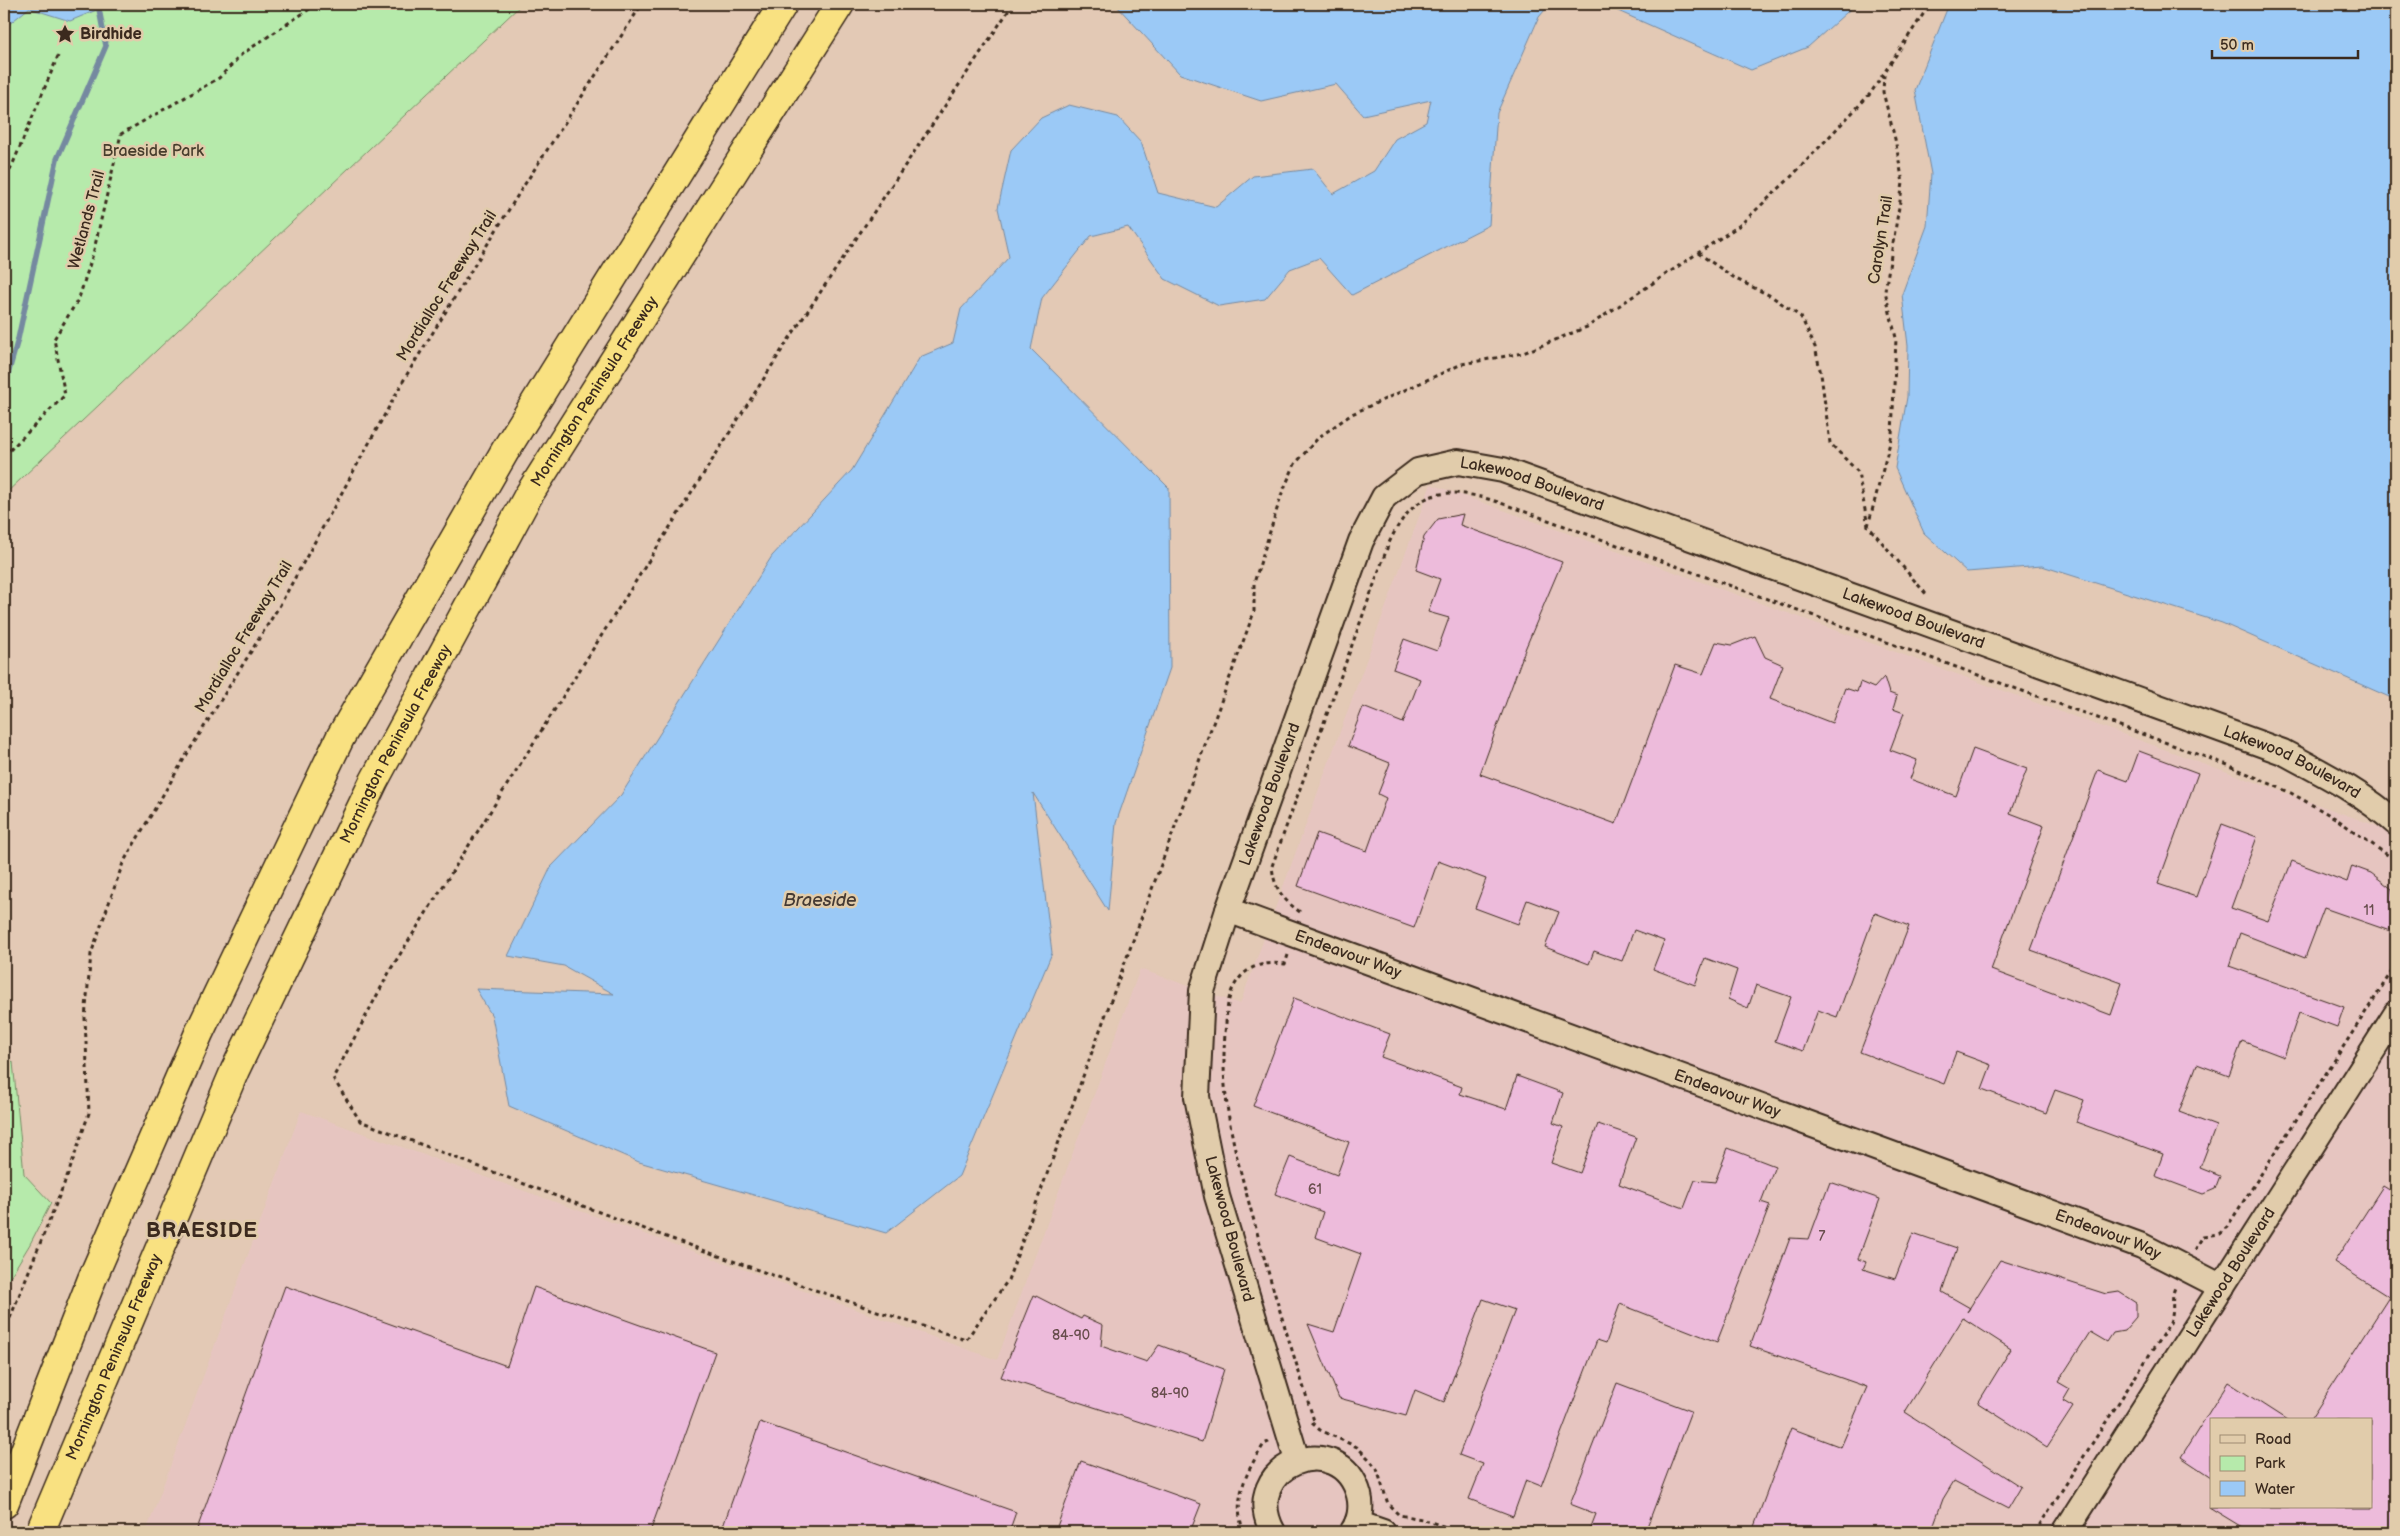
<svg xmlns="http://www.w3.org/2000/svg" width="2400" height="1536" font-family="'Balsamiq Sans',sans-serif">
	<rect width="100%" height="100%" fill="#e3c9b5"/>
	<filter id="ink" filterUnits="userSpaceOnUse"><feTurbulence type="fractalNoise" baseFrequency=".02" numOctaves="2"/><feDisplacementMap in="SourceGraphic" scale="10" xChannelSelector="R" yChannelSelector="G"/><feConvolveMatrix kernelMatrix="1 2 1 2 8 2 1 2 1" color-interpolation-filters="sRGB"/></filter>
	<g filter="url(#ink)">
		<!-- built -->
		<path fill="#e6c5c0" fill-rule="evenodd" d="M1431 484 2396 833V1532H146L301 1111 997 1360 1140 969 1240 1004ZM2211 1420H2371V1507H2211Z"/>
		<!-- green -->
		<g fill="#b6eaab" stroke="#788a64">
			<polygon points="4,4 522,4 4,495"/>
			<polygon points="4,1053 13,1062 24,1174 51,1203 30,1244 4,1287"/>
		</g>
		<!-- water -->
		<g fill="#9bc9f6" stroke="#7589a0">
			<polygon points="4,4 111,4 70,21 29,8 4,28"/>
			<polygon points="1115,4 1550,4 1539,17 1497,113 1489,225 1352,295 1319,258 1290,269 1265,299 1219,306 1165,279 1128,227 1091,236 1042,298 1031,349 1169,488 1170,668 1116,823 1108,911 1033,793 1052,953 959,1176 886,1233 639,1162 509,1106 492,1016 476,989 614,994 564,966 508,956 551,867 621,795 772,556 852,470 920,357 953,343 961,309 1009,257 998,208 1011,150 1041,118 1069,105 1118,117 1141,142 1158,193 1216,207 1253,176 1313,169 1333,194 1374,171 1395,139 1426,122 1431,100 1363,115 1336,84 1261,101 1180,74"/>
			<polygon points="1595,4 1856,4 1808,47 1751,70 1609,7"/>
			<polygon points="1949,4 2391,4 2396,19 2396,700 2222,623 2042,566 1967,572 1924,533 1895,468 1907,397 1908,346 1902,294 1927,226 1931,174 1915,90"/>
		</g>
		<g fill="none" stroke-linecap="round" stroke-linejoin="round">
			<!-- stream -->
			<polyline stroke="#7589a0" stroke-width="5.5" points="4,388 18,339 57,159 106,46 99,9"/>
		</g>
		<!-- building -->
		<g fill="#edbbdb" stroke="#3b2a1e">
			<polygon points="1463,514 1460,525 1562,562 1526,647 1480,774 1616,824 1675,665 1703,674 1716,642 1732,645 1755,636 1765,657 1783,665 1770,699 1832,723 1845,688 1857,692 1860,682 1874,688 1884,677 1889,693 1897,696 1893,709 1904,713 1890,750 1917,760 1910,779 1956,796 1973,749 2027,769 2010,813 2044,826 1991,970 2111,1015 2122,983 2031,950 2098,770 2128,781 2139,751 2198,773 2158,884 2196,897 2222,824 2257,837 2231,908 2268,921 2292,861 2347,882 2352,866 2371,873 2392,889 2396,913 2390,931 2324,908 2305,958 2240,933 2229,966 2344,1007 2337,1027 2299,1013 2284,1057 2242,1041 2229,1076 2197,1064 2179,1112 2216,1126 2200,1168 2220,1176 2215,1189 2203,1194 2155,1176 2163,1154 2076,1122 2084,1100 2055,1090 2046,1113 1982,1089 1991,1065 1956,1052 1944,1084 1860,1052 1909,926 1875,913 1837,1017 1818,1010 1803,1051 1775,1041 1791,997 1756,985 1748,1008 1728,999 1737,970 1705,958 1695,985 1653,969 1664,941 1634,930 1622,961 1594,951 1589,964 1545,947 1559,912 1527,900 1518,924 1475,908 1486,879 1438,861 1414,928 1298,886 1317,833 1367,851 1386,798 1378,794 1390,763 1348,746 1363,707 1403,723 1420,679 1393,669 1404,639 1437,651 1449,618 1428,612 1440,579 1416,570 1424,537 1438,519"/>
			<polygon points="1294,998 1390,1034 1381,1057 1462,1087 1460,1094 1506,1109 1517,1076 1563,1093 1553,1123 1563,1127 1551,1163 1580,1173 1598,1124 1636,1137 1619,1184 1684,1208 1695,1180 1715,1182 1728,1148 1775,1166 1761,1202 1770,1205 1717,1342 1620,1304 1606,1343 1597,1340 1541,1486 1526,1480 1513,1516 1469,1499 1483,1464 1459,1455 1515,1310 1483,1299 1444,1402 1415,1390 1406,1416 1339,1398 1308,1324 1334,1332 1361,1254 1315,1237 1323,1212 1275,1194 1290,1157 1337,1175 1349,1142 1253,1106"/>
			<polygon points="1830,1182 1880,1199 1858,1259 1866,1262 1863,1269 1895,1279 1913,1233 1957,1248 1942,1292 1970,1308 1967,1312 2000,1260 2106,1294 2119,1292 2136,1303 2136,1317 2124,1331 2113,1333 2107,1342 2090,1332 2058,1382 2070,1389 2063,1401 2073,1407 2047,1447 1978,1403 2011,1349 1963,1318 1905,1412 2021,1487 2008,1509 1954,1481 1943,1499 1931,1532 1752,1532 1791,1428 1841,1447 1867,1387 1750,1346 1790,1238 1809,1239"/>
			<polygon points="2383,1186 2396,1194 2396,1532 2250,1532 2209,1507 2371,1507 2371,1420 2310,1420 2389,1297 2334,1262"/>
			<polygon points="285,1286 507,1366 534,1287 715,1352 650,1532 196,1532"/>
			<polygon points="1034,1295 1081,1319 1083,1316 1103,1325 1101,1346 1147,1362 1159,1345 1224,1369 1202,1442 1001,1377"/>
			<polygon points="2228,1382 2287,1420 2211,1420 2211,1477 2181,1457"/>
			<polygon points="1617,1383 1691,1411 1645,1532 1589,1532 1596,1514 1570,1504"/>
			<polygon points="760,1422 1016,1512 1009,1532 721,1532"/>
			<polygon points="1081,1461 1201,1504 1190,1532 1055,1532"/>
		</g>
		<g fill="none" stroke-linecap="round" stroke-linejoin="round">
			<defs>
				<g id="minor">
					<path id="s1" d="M1228 910 2142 1246 2222 1287"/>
					<path id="s2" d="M1297 1460 1217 1196 1197 1097 1202 991 1228 910 1361 541 1384 497 1418 471 1458 462 1503 470 2283 752C2322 773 2363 793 2396 823"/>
					<polyline points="1357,1523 1383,1532"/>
					<path d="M1273 1532C1237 1465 1340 1426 1359 1495 1362 1507 1360 1522 1352 1532"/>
					<path id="s3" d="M2065 1532 2396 1014"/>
				</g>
				<g id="highway">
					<polyline points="4,1504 92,1279 199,1033 340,738 505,451 783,4"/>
					<path id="s4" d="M40 1532 235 1070 374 781 528 496 840 4"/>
				</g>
			</defs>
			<!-- minor casing -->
			<use href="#minor" stroke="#3b2a1e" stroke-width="28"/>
			<!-- highway casing -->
			<use href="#highway" stroke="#3b2a1e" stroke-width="31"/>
			<!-- path -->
			<g stroke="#3b2a1e" stroke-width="3" stroke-dasharray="4 4" stroke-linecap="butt">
				<path d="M1013 4 785 345 392 967 333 1078 360 1121C560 1198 761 1275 966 1340L1008 1280 1254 612V583L1282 493 1295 464 1319 437 1352 414 1462 364 1523 353 1587 327 1740 225 1789 179 1870 94 1930 4"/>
				<polyline points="4,185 58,56"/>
				<polyline points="1698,253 1736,279 1771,296 1801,317 1815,347 1821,374 1830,443 1858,472 1868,526 1926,594"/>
				<polyline points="4,456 65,395 54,339 79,298 93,254 121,134 219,78 242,54 317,4"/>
				<polyline points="1868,526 1892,435 1896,338 1885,291 1903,183 1895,139 1883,92 1884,75"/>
				<path d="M1300 912C1282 899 1274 888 1272 866L1389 543C1414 489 1445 485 1498 502L2228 765 2291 793 2335 818 2396 861"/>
				<path d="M1288 955 1285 964C1267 962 1250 964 1238 980 1228 993 1227 1008 1226 1023 1218 1095 1235 1153 1254 1221 1272 1289 1294 1355 1314 1421L1312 1423"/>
				<polyline points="2195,1250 2203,1236 2219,1234 2227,1227 2396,965"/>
				<polyline points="4,1333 70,1169 89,1113 85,1018 91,954 123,863 184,759 280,605 406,376 521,190 642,4"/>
				<polyline points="1312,1423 1320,1430 1357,1447 1369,1459 1377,1469 1388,1504 1399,1515 1422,1519 1460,1532"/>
				<path d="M1244 1532C1231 1500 1247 1471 1264 1444L1271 1441"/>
				<path d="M2035 1532 2170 1323C2176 1308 2169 1298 2176 1286"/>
			</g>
			<!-- minor -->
			<use href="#minor" stroke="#e1ccab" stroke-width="24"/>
			<!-- highway -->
			<use href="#highway" stroke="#f9e181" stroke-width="28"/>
		</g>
	</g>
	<!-- icons -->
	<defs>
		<symbol id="sight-bare" viewBox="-9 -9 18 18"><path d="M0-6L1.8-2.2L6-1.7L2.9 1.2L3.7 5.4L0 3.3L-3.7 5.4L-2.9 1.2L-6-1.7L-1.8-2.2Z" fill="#3b2a1e" stroke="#e1ccab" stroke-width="2.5" paint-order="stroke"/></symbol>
	</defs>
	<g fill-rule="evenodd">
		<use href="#sight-bare" x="51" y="20" width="28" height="28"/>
	</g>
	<g text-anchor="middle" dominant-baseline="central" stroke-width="5" stroke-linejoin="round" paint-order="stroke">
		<!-- number labels -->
		<g font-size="14" fill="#684e4d">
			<text x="2369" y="910">11</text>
			<text x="1315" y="1189">61</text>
			<text x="1822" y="1236">7</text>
			<text x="1071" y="1335">84-90</text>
			<text x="1170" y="1393">84-90</text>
		</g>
		<!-- poi labels -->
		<g font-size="16" font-weight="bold" fill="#3b2a1e" stroke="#e1ccab" text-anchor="start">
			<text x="80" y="34">Birdhide</text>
		</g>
		<!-- park labels -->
		<g font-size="16" fill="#473d2c" stroke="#e1ccab">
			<text x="153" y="151">Braeside Park</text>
		</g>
		<!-- street labels -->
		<g font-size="16" fill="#3b2a1e" stroke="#e1ccab">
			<text transform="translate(87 220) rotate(-75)">Wetlands Trail</text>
			<text transform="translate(1881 240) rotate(-81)">Carolyn Trail</text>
			<text transform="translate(447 286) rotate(-58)">Mordialloc Freeway Trail</text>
			<text stroke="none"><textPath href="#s4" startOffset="1270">Mornington Peninsula Freeway</textPath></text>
			<text stroke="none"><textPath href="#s2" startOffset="1171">Lakewood Boulevard</textPath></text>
			<text stroke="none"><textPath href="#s2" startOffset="1576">Lakewood Boulevard</textPath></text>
			<text transform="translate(244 637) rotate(-59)">Mordialloc Freeway Trail</text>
			<text stroke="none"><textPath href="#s4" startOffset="865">Mornington Peninsula Freeway</textPath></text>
			<text stroke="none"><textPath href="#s2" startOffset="1981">Lakewood Boulevard</textPath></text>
			<text stroke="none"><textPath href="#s2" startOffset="691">Lakewood Boulevard</textPath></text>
			<text stroke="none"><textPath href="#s1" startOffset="128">Endeavour Way</textPath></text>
			<text stroke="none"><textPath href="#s1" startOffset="532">Endeavour Way</textPath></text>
			<text transform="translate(1229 1229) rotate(75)">Lakewood Boulevard</text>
			<text stroke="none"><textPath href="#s1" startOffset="938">Endeavour Way</textPath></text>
			<text stroke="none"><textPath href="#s3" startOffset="308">Lakewood Boulevard</textPath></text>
			<text stroke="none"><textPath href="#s4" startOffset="190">Mornington Peninsula Freeway</textPath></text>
		</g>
		<!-- water labels -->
		<g font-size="18" font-style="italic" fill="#453a34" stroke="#e1ccab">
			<text x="820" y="900">Braeside</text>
		</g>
		<!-- district labels -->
		<g font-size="21" font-weight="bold" letter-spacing="1" fill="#3b2a1e" stroke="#e1ccab">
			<text x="202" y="1230">BRAESIDE</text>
		</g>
	</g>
	<!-- margin -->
	<rect width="2400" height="1536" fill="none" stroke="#e1ccab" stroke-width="20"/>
	<rect x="10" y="10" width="2380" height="1516" fill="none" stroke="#3b2a1e" stroke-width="2" filter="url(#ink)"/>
	<!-- legend -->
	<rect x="2210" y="1418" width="162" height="90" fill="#e1ccab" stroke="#9f8b73"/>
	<rect x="2220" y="1435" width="25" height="8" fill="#e1ccab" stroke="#9f8b73"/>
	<text x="2255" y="1444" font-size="15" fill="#3b2a1e">Road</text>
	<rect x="2220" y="1456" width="25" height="15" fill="#b6eaab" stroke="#9f8b73"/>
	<text x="2255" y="1468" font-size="15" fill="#3b2a1e">Park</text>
	<rect x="2220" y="1481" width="25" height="15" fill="#9bc9f6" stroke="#9f8b73"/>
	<text x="2255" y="1494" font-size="15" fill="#3b2a1e">Water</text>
	<!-- scale -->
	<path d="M2212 50v8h146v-8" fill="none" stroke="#3b2a1e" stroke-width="2.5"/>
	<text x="2220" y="50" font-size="15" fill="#3b2a1e" stroke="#e1ccab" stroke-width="4" paint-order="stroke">50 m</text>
</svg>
